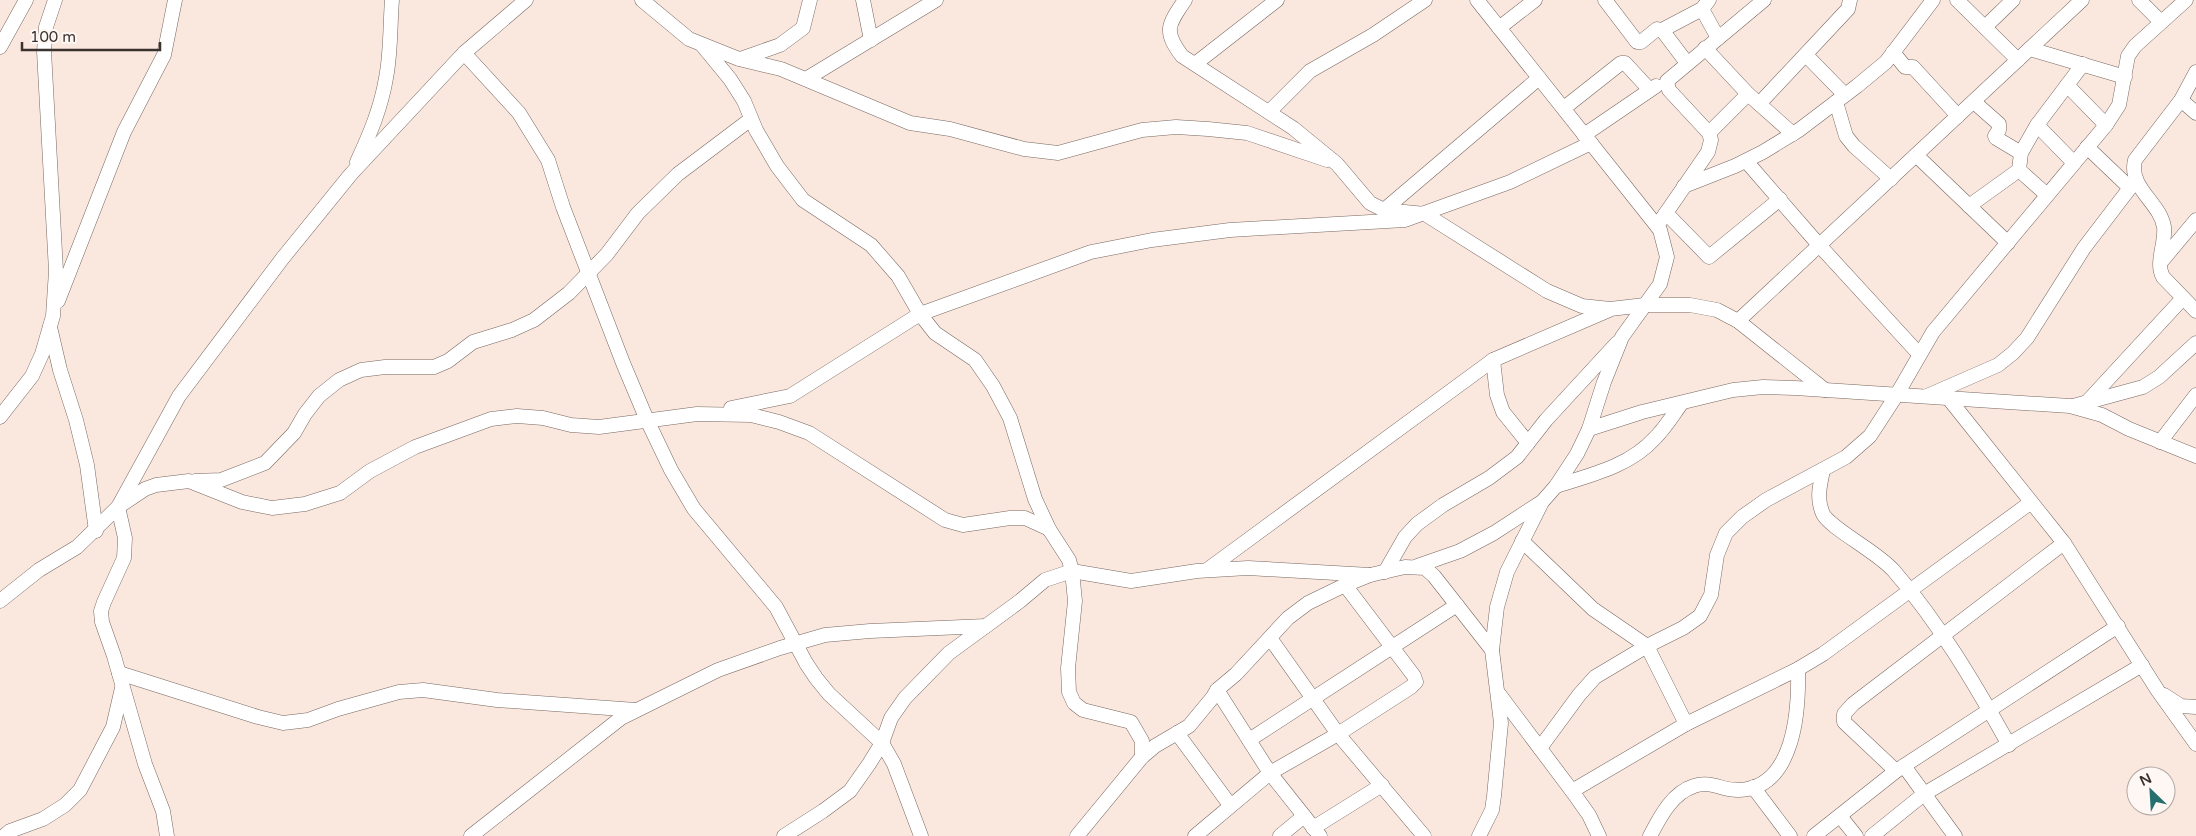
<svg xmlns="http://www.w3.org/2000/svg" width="2196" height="836" font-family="'Varela Round',sans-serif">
	<rect width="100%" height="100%" fill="#fae7de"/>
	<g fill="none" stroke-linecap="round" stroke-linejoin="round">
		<defs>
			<g id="minor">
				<polyline points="642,0 689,39 739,59 781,69 910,123 950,129 1024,149 1058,153 1142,130 1176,127 1208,129 1247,133 1327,160"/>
				<polyline points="863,0 871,40"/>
				<path d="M1185 0C1168 25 1163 31 1182 56L1293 128 1337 164 1370 203 1384 210 1425 214 1547 291 1582 306 1610 309 1645 305H1690L1717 310 1738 321 1825 390"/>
				<polyline points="1477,0 1660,230 1667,257 1660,284 1622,337 1604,382 1589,429 1577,454 1556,486 1542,502 1507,572 1497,607 1492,650 1501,723 1494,796 1492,810 1479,836"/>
				<polyline points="1605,0 1637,42 1641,42 1657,29 1662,30 1702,9 1709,0"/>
				<polyline points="1957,0 2018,60"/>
				<polyline points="2139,0 2161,22"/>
				<polyline points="1702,9 1718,38"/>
				<polyline points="1985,27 2013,0"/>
				<polyline points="1499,28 1535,0"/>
				<polyline points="1662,30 1687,63"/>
				<polyline points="702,45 730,79 744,101 756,130 777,166 803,200 871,245 898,276 920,314 935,333 975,360 993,386 1010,418 1035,499 1049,529 1069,560 1072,571 1075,601 1068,668 1069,692 1074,703 1083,710 1131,722 1142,741 1142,757"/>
				<polyline points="0,47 26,0"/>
				<polyline points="1705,48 1748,94 1793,134"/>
				<polyline points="2030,49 2125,77"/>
				<polyline points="1893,52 1905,67 1913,67 1958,116"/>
				<polyline points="464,53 519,113 548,160 563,207 623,363 647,420 671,470 694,509 776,607 806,663 816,678 829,694 882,743 894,764 921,836"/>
				<polyline points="1806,55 1845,95"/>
				<polyline points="740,59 780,45 803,28 810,0"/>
				<polyline points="1195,64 1277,0"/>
				<path d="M2196 72 2181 100 2135 160C2128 188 2160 202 2164 227 2166 243 2155 263 2163 277L2196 311"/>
				<polyline points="806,79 936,0"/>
				<polyline points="2067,85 2106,125"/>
				<polyline points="2181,100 2196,113"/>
				<polyline points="1836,102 1846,136 1854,146 1891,179"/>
				<polyline points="1974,102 1999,124 1999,130 1995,136 1996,138 2021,153"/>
				<polyline points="1759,104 1848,9 1850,0"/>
				<polyline points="1564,108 1621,63 1625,63 1649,89"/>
				<polyline points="1269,112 1310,71 1373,35 1425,0"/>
				<polyline points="2037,125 2074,163"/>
				<polyline points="1709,133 1748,94"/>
				<polyline points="1584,135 1656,86"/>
				<polyline points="2087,147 2130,188"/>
				<polyline points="1916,155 2008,243"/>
				<polyline points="1746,161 1819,245 1919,354"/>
				<path d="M357 162C370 134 381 108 386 78 391 53 390 25 392 0"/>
				<polyline points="2019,170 2047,195"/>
				<polyline points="1684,186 1735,166 1763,152 1799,130 1857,86 1886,62 1933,0"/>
				<polyline points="1969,206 2019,170 2021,153 2037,125 2083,64"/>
				<polyline points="1384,210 1539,78"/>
				<polyline points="1666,213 1709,257 1780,199"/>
				<polyline points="1657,226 1708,152 1711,140 1709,133 1669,90 1667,81 1764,0"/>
				<polyline points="2161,262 2196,220"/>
				<polyline points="58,301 124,132 164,55 175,0"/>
				<polyline points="1738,321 2082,0"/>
				<polyline points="50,327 60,370 76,420 87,465 96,531"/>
				<polyline points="1493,360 1497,395 1503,412 1528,443"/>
				<polyline points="1927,396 1998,365 2013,353 2027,338 2084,248 2136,180"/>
				<polyline points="1949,399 2064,543 2158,691 2196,744"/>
				<polyline points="2087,402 2183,298"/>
				<polyline points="2073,406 2143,387 2159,377 2196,343"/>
				<polyline points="731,408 790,396 920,314 1091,252 1152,240 1230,230 1405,220 1510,182 1591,143"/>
				<polyline points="0,417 32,376 42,354 53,316 56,271 44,51 46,27 55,0"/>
				<polyline points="1589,429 1642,412 1733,390 1763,387 1795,388 2070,406 2102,415 2129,429 2196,456"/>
				<polyline points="2160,442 2196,395"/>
				<path d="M1823 470C1820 486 1816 498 1823 514 1831 529 1878 552 1894 571 1939 623 1975 684 2009 745"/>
				<polyline points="195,481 221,480 265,463 294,433 305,414 319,396 339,380 361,370 385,367 434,367 448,361 473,342 512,330 534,320 569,293 607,254 638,213 678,174 751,119"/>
				<path d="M1556 486C1591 475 1630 466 1655 438 1665 428 1673 415 1681 404"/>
				<polyline points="1522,541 1593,609 1647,646 1686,724"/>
				<polyline points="1417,566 1460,551 1494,533 1540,503"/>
				<polyline points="1207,570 1493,360 1609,310"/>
				<polyline points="1385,572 1405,537 1417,524 1443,505 1489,478 1517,457 1546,420 1617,343"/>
				<polyline points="0,601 39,570 77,547 118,507 145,489 156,485 189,481 242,502 272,508 305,504 340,493 370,471 415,447 491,419 517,416 543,418 571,425 599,427 697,414 751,415 779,422 809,433 945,520 963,525 1010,518 1025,518 1049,529"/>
				<polyline points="1270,638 1338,734 1424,836"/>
				<polyline points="119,673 258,717 283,723 308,720 338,709 399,692 423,690 497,700 636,710"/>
				<polyline points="1217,690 1270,773 1320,836"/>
				<polyline points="1499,694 1572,791 1589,815 1599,836"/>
				<polyline points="2164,695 2181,706 2196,707"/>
				<polyline points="1177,733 1230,805"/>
				<polyline points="1249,740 1457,605"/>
				<polyline points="1540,748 1579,695 1595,677 1647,646 1683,628 1700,616 1711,595 1717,555 1726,533 1742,517 1766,500 1846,457 1870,436 1896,396 1933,332 2106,125 2119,105 2128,56 2135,46 2186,0"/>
				<polyline points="1904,766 1955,836"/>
				<polyline points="1896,771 1844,722 1844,714 1853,704 2064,543"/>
				<polyline points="1753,787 1790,836"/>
				<polyline points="1572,791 1686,724 1798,669 1823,654 2030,503"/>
				<polyline points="1840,816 1856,836"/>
				<polyline points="1313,828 1382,785"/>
				<polyline points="4,836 10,831 43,819 65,805 80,790 113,727 122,688"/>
				<polyline points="167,836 163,811 145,764 114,656 102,622 101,611 104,602 124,558 125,538 118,507 179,396 282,259 351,174 464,53 526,0"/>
				<polyline points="471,836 621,718 718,670 780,648 825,635 870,631 986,626"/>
				<polyline points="784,836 823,811 850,791 869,764 882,743 891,718 905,698 949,653 1020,601 1045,580 1072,571 1131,581 1197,571 1248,568 1370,575"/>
				<polyline points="1077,836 1142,757 1155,746 1189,726 1213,697 1217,690 1236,674 1288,618 1308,603 1345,585 1370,575 1405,567 1425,568 1434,576 1492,650"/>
				<polyline points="1195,836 1270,773 1338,734 1411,687 1416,682 1414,676 1345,585"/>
				<polyline points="1280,836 1304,816"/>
				<path d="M1650 836C1660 817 1672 793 1694 786 1711 780 1723 791 1739 790 1795 788 1799 709 1798 669"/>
				<polyline points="1814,836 1896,771 2118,626"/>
				<polyline points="1872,836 1924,794 2142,665"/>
			</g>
		</defs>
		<!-- minor casing -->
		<use href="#minor" stroke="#786860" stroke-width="15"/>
		<!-- minor -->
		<use href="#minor" stroke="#fff" stroke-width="14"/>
	</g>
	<!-- north arrow -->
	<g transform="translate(2151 791) rotate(335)"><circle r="24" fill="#fff7f3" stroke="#b0a8a5"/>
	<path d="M0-4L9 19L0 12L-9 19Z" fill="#25706f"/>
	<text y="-8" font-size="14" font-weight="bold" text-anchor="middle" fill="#3a322f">N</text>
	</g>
	<!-- scale -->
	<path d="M22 42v8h138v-8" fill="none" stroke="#3a322f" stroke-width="2.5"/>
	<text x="30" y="42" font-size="15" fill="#3a322f" stroke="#fff7f3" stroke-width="4" paint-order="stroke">100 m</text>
</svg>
